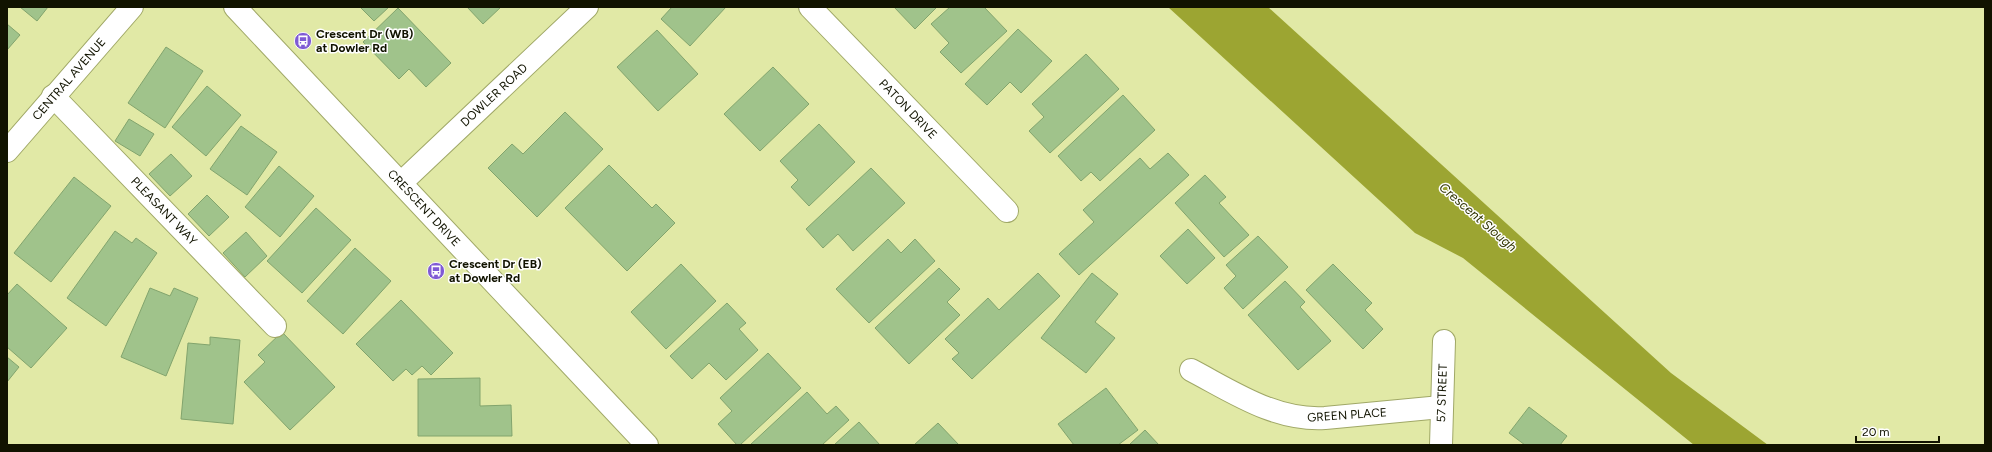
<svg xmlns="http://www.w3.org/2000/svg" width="1992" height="452" font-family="Figtree,sans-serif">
	<rect width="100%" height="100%" fill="#e1e9a6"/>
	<!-- water -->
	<polygon fill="#9ca532" points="1168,7 1268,7 1671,373 1768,445 1694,445 1463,258 1415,233"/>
	<!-- building -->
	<g fill="#a0c38b" stroke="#82a46d">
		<polygon points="20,7 48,7 37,21"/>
		<polygon points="360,7 389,7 374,21"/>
		<polygon points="467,7 501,7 483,24"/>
		<polygon points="672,7 726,7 690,46 661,19"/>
		<polygon points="894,7 937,7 915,29"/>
		<polygon points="950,7 984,7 1007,31 961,73 940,52 949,43 931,24"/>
		<polygon points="398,8 451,63 426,87 409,69 399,79 363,42"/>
		<polygon points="7,24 20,35 7,50"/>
		<polygon points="1018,29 1052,61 1021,93 1010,82 987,105 965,84"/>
		<polygon points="657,30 698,74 658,111 617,67"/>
		<polygon points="166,47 203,71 165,128 128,103"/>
		<polygon points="1086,54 1119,89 1050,153 1029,131 1044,117 1032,104"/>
		<polygon points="773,67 809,104 760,151 724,114"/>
		<polygon points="207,86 241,115 206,156 172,127"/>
		<polygon points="1123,95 1155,130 1100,181 1091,172 1081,181 1058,156"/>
		<polygon points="565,112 603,149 537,217 488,168 512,144 523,154"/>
		<polygon points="129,119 154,134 140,156 115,141"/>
		<polygon points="819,124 855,162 809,206 791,187 798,180 780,161"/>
		<polygon points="241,126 277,152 247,195 210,169"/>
		<polygon points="1168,153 1189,175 1079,275 1059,254 1094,222 1083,210 1140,158 1150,169"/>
		<polygon points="171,154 192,176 170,196 149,174"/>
		<polygon points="609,165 652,208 656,204 675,223 627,271 565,208"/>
		<polygon points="279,166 314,196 280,237 245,207"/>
		<polygon points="871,168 905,203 853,251 838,234 823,248 806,229"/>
		<polygon points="1205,175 1226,197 1219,203 1249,235 1224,257 1175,203"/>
		<polygon points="74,177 111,206 51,282 14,253"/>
		<polygon points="207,195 229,217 209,236 188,214"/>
		<polygon points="316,208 351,240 302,293 267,261"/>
		<polygon points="1188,229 1215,258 1187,284 1160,256"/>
		<polygon points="115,231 132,243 136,238 157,253 106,326 67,298"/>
		<polygon points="246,232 267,256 245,277 223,253"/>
		<polygon points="1258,236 1288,267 1243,309 1224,288 1236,276 1226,265"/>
		<polygon points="888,239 901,253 915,239 935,261 869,323 836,289"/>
		<polygon points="355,248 391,281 343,334 307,301"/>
		<polygon points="681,264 716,301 666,349 631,312"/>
		<polygon points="1333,264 1372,303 1365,310 1383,329 1363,349 1306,290"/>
		<polygon points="939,268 960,289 947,302 960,315 909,364 875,328"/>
		<polygon points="1038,273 1060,296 972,379 952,359 959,353 945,339 988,298 999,310"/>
		<polygon points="1092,273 1118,294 1095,322 1115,338 1086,373 1041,338"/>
		<polygon points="1285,281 1305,302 1300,307 1331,341 1298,370 1248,315"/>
		<polygon points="17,284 67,328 31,368 7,347 7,295"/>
		<polygon points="150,288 170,296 174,288 198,298 166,376 121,357"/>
		<polygon points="401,300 453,353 431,375 422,366 412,375 406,369 393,381 356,344"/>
		<polygon points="727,303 746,323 739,329 758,350 726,380 709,363 692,379 670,356"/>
		<polygon points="282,332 335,387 290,430 244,382 265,362 258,355"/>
		<polygon points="210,337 240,340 233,424 181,419 188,343 210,345"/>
		<polygon points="768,353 801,388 740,445 737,445 718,424 732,411 720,398"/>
		<polygon points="7,357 19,367 7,382"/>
		<polygon points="480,378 480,406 511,405 512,436 418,436 418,379"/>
		<polygon points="1106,388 1138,430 1118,445 1074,445 1058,424"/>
		<polygon points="807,392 827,414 836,406 849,420 822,445 750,445"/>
		<polygon points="1529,407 1567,436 1560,445 1525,445 1509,433"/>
		<polygon points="859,422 880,445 834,445"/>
		<polygon points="938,423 959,445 914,445"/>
		<polygon points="1145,430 1159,445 1129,445"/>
	</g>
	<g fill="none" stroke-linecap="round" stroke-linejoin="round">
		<defs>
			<g id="minor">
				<polyline points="810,7 1007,211"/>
				<polyline points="53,96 275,326"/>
				<polyline points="401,183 587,7"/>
				<path d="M1191 370C1233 392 1275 421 1325 418L1441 407"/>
				<polyline points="1441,445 1444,341"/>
			</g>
			<g id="tertiary">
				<polyline points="235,7 647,445"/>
				<polyline points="7,151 132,7"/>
			</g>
		</defs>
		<!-- minor casing -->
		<use href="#minor" stroke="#a0a867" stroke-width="24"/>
		<!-- tertiary casing -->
		<use href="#tertiary" stroke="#a0a867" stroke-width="24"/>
		<!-- minor -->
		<use href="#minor" stroke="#fff" stroke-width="22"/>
		<!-- tertiary -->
		<use href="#tertiary" stroke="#fff" stroke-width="22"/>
	</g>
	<!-- icons -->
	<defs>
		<symbol id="bus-disc" viewBox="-11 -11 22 22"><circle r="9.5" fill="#7f5ad4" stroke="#fff"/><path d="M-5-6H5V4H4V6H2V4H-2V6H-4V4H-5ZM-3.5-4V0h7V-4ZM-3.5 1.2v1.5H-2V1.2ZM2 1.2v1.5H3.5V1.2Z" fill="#fff"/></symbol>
	</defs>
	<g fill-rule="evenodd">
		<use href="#bus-disc" x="293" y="31" width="20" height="20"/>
		<use href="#bus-disc" x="426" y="261" width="20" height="20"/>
	</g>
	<g text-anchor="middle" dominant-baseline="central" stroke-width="3" stroke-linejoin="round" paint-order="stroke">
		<!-- poi labels -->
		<g font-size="12" font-weight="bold" fill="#111300" stroke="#fff" text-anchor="start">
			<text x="316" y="34">Crescent Dr (WB)<tspan x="316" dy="14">at Dowler Rd</tspan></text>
			<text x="449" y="264">Crescent Dr (EB)<tspan x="449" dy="14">at Dowler Rd</tspan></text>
		</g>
		<!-- street labels -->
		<g font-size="12" fill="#111300" stroke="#fff">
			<text transform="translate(69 79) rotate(-49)">CENTRAL AVENUE</text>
			<text transform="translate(494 95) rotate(-43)">DOWLER ROAD</text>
			<text transform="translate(908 109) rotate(46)">PATON DRIVE</text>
			<text transform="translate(424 208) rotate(47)">CRESCENT DRIVE</text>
			<text transform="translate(164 211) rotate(46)">PLEASANT WAY</text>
			<text transform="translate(1442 393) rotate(-88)">57 STREET</text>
			<text transform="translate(1347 415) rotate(-4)">GREEN PLACE</text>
		</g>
		<!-- water labels -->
		<g font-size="13" font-style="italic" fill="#303403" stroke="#fff">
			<text transform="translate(1478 217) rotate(41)">Crescent Slough</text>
		</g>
	</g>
	<!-- border -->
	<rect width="1992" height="452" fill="none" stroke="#111300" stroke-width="16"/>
	<!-- scale -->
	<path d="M1856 436v6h83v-6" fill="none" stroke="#111300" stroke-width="2"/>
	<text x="1862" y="436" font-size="12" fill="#111300" stroke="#ffffff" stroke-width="3" paint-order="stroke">20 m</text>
</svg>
